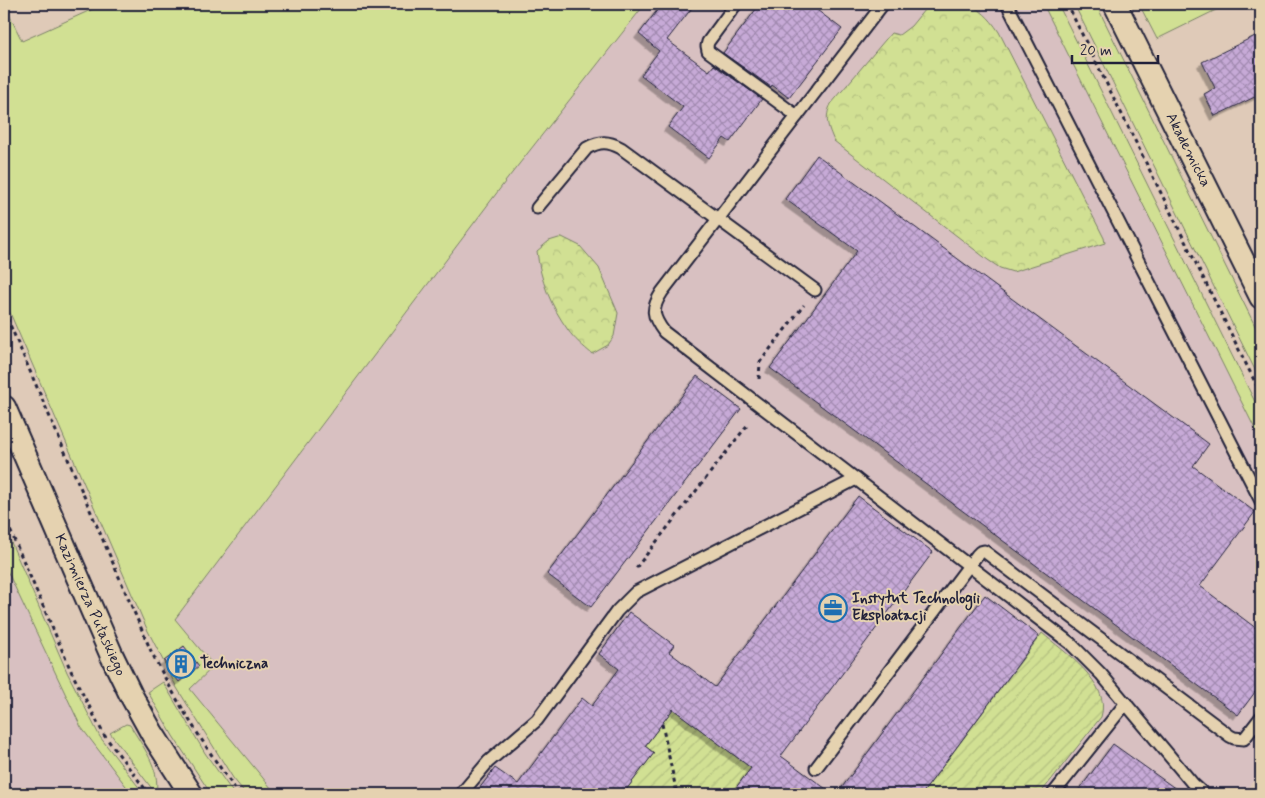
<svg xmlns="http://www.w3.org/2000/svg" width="1265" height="798" font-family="Mynerve,sans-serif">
	<defs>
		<pattern id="forest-crowns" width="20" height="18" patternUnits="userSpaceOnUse" patternTransform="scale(1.25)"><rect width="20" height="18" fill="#d1e093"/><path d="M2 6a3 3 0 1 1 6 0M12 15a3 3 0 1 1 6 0" fill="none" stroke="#b3c080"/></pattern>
		<pattern id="garden-furrows" width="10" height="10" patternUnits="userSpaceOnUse" patternTransform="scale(1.25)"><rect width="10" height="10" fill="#d1e093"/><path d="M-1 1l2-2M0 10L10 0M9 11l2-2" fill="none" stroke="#b3c080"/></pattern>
		<pattern id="building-cross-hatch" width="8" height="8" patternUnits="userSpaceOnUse" patternTransform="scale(1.25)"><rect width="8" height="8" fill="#c7aad7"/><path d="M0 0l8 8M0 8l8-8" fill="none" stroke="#a18ab0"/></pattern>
		<filter id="shadow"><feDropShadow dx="-4.5" dy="4.5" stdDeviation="0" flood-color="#0004"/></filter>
	</defs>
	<rect width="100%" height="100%" fill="#dfcab8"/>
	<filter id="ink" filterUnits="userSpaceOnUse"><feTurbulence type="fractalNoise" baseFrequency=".02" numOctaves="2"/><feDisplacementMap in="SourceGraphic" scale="10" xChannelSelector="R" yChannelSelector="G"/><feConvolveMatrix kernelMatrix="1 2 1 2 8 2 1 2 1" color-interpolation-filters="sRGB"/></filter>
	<g filter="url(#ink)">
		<!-- built -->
		<g fill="#d8c0c1">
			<polygon points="645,4 1043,4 1261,441 1261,771 1243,794 276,794 189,689 175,619 505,182"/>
			<polygon points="4,564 81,727 132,794 4,794"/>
		</g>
		<!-- green -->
		<g fill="#d1e093" stroke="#7a8167">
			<polygon points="4,4 22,41 104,4 645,4 505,182 175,619 214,666 190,689 276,794 246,794 233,778 177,688 147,629 4,299"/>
			<polygon points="1043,4 1058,4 1261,414 1261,441"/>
			<polygon points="1074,4 1096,4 1261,338 1261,382"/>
			<polygon points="1139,4 1228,4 1157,39"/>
			<polygon points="4,526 67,672 100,737 144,794 132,794 81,727 4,564"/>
			<polygon points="163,682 205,753 234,794 211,794 173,736 148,692"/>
			<path d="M126 724 130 725C142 746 161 768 156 794L110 733Z"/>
		</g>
		<!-- forest -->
		<g fill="url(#forest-crowns)" stroke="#7a8167">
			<path d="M929 4C965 4 978 0 999 32L1104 238 1105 243 1013 272 1000 268 988 260 834 141C828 127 824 118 831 104L891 33 899 35 911 26Z"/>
			<path d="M562 237 580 246 599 268 618 313 614 336 608 345 592 354C584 347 574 339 568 330 551 306 540 280 537 251L549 241Z"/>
		</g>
		<!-- garden -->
		<g fill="url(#garden-furrows)" stroke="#7a8167">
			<path d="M1042 633C1064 652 1112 683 1101 717L1040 794H922Z"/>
			<polygon points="673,709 751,768 731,794 623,794 654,753 645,746"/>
		</g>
		<!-- building -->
		<g fill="url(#building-cross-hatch)" stroke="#22223b" filter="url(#shadow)">
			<polygon points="662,4 695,4 667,40 709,71 714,65 762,99 730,142 724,138 709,158 668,127 683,107 641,75 659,51 639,34"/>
			<polygon points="760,4 809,4 842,29 789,98 772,85 771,87 723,53"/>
			<polygon points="1255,36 1261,48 1261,94 1215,116 1204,94 1215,88 1202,62"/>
			<polygon points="817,155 1209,444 1193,466 1255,512 1200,586 1261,632 1261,684 1238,715 770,368 857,251 785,199"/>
			<polygon points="697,376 741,409 591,607 547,574"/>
			<polygon points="858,496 933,552 781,756 833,794 731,794 751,768 673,709 645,746 654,753 623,794 475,794 495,768 518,784 582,698 592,706 619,669 599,654 629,612 674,645 669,652 715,687"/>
			<polygon points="985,595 1039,636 922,794 837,794"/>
			<polygon points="184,646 199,666 179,682 164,661"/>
			<polygon points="1113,744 1183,794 1076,794"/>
		</g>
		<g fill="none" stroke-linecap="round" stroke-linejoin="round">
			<defs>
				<g id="lane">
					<polyline points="736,4 708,42 707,46 708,51 797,116"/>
					<path d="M883 4 662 292C651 309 652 316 664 332L1070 643 1101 674 1193 784 1204 794"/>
					<polyline points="1007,4 1261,501"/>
					<path d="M537 208 587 148C600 141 608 141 621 148L815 290"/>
					<polyline points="816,768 977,555 980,552 984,551 1230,736 1234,738 1244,739 1261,717"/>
					<polyline points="461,794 488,762 537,720 617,611 636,592 856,479"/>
					<polyline points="1053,794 1126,703"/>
				</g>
				<g id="street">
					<polyline points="1115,4 1261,297"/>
					<polyline points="4,407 112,656 131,695 152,733 191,794"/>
				</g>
			</defs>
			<!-- lane casing -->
			<use href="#lane" stroke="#22223b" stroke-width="15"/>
			<!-- street casing -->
			<use href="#street" stroke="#22223b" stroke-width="26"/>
			<!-- path -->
			<g stroke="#22223b" stroke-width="3" stroke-dasharray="4 4" stroke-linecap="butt">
				<polyline points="1067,4 1261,394"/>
				<path d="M4 311 151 651C176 701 206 749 239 794"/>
				<polyline points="759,379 760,362 804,305"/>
				<polyline points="4,516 72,673 104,735 149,794"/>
				<polyline points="636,568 749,423"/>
				<polyline points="662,724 677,794"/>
				<polyline points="1255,794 1261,785"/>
			</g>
			<!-- lane -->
			<use href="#lane" stroke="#e5d2b0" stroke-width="11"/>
			<!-- street -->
			<use href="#street" stroke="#e5d2b0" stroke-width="22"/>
		</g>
	</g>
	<!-- icons -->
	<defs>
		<symbol id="office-ring" viewBox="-11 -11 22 22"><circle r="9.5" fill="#e5d2b0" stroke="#1f6fb2" stroke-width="1.5"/><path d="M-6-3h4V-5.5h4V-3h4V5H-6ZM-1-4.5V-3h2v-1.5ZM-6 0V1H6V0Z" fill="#1f6fb2"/></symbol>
		<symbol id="building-ring" viewBox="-11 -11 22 22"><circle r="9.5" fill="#e5d2b0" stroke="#1f6fb2" stroke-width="1.5"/><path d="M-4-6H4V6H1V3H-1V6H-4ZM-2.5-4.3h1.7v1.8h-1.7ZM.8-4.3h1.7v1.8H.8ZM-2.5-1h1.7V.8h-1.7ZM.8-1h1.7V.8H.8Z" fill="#1f6fb2"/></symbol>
	</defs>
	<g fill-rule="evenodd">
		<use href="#office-ring" x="817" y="592" width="32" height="32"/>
		<use href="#building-ring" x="165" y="648" width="32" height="32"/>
	</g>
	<g text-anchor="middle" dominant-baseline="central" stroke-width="4" stroke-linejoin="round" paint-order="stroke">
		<!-- street labels -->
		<g font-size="15" fill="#22223b" stroke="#e5d2b0">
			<text transform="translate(1188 150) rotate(63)">Akademicka</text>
			<text transform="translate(90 605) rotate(66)">Kazimierza Pułaskiego</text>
		</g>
		<!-- poi labels -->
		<g font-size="15" font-weight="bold" fill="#22223b" stroke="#e5d2b0" text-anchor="start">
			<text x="852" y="599">Instytut Technologii<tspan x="852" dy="17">Eksploatacji</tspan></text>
			<text x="200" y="664">Techniczna</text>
		</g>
	</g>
	<!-- margin -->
	<rect width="1265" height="798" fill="none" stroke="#e5d2b0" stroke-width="20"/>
	<rect x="10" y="10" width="1245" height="778" fill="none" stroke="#22223b" stroke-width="2" filter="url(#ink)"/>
	<!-- scale -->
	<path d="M1072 55v8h86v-8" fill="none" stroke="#22223b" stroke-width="2.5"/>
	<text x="1080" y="55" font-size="15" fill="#22223b" stroke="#e5d2b0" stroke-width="4" paint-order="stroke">20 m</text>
</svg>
